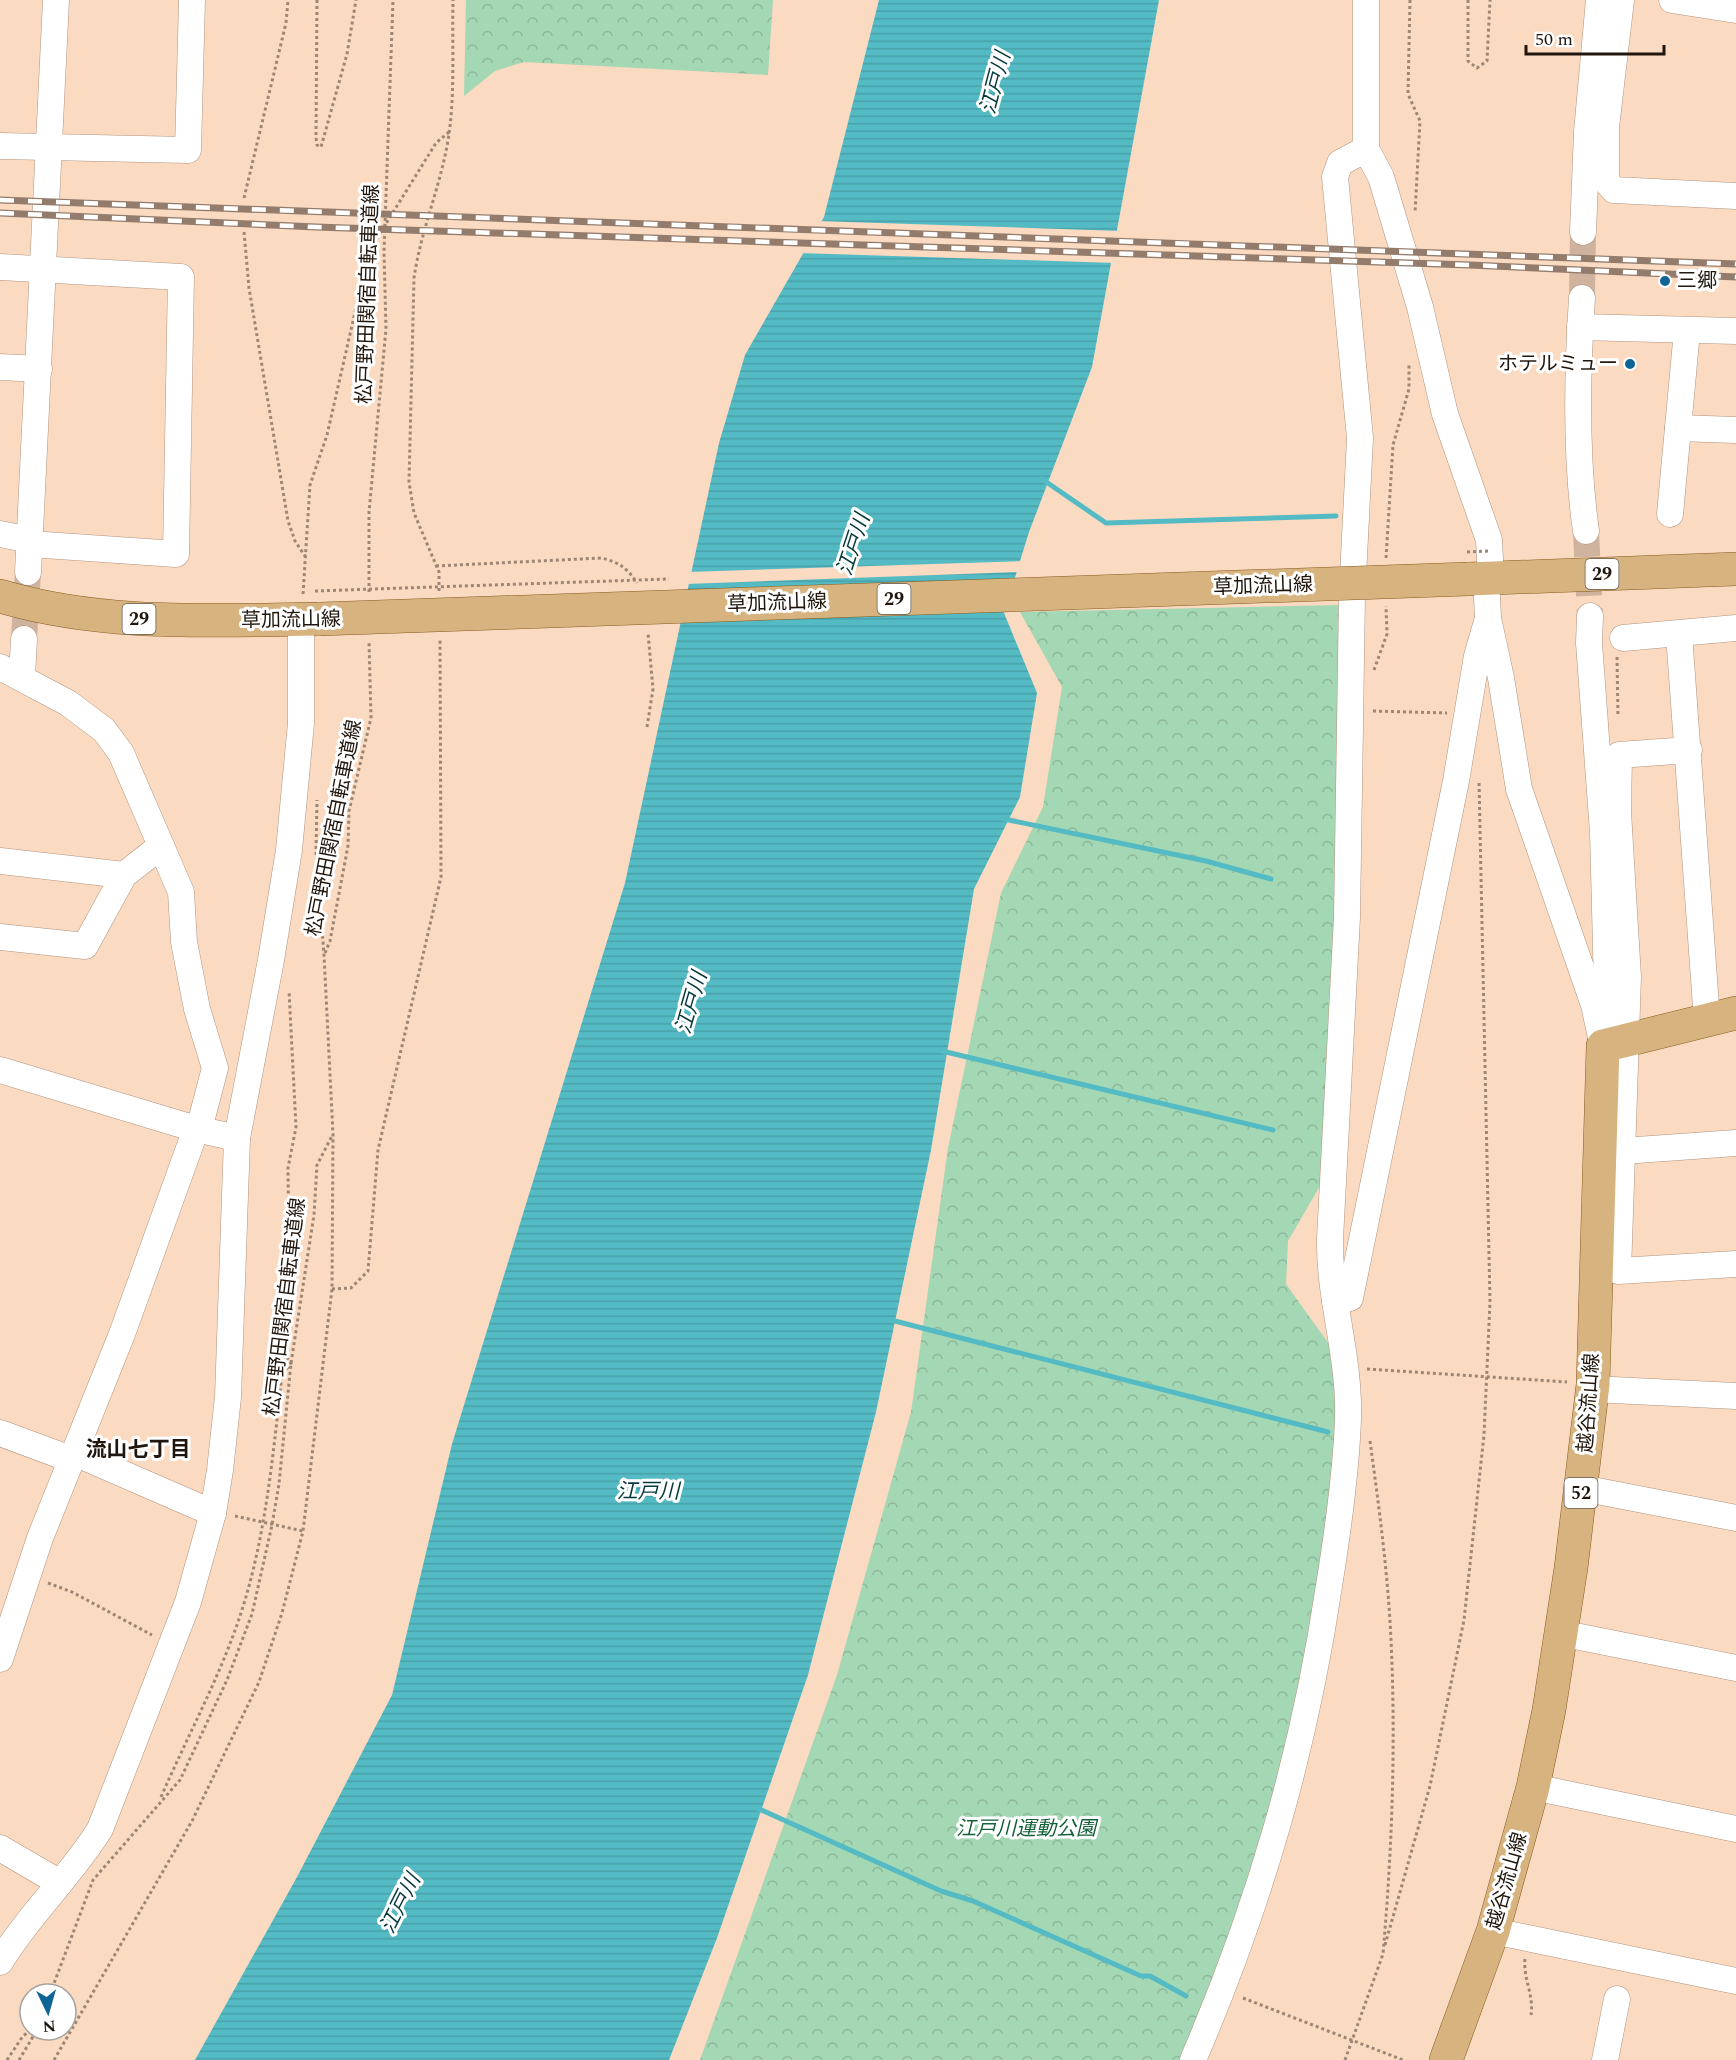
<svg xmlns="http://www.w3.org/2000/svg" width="1736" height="2060" font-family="Spectral,'Noto Sans JP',serif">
	<defs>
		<pattern id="park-crowns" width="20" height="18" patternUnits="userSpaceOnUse" patternTransform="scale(1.5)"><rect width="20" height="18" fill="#a4d7b3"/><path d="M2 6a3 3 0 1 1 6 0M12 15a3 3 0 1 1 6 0" fill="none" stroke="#8db899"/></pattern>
		<pattern id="water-rules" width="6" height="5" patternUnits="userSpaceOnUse" patternTransform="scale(1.5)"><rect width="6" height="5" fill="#54bbc5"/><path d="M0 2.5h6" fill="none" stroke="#49a0a8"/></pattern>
	</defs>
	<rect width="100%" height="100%" fill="#fbdac2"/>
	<!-- park -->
	<g fill="url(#park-crowns)">
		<polygon points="466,0 773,0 768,75 524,62 495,71 464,96"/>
		<polygon points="1340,605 1336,910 1320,1186 1288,1241 1286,1284 1329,1344 1336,1381 1335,1434 1325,1537 1293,1717 1248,1892 1183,2060 700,2060 837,1675 911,1412 948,1148 1001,893 1043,807 1062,687 1020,612"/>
	</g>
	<!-- water -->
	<polygon fill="url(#water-rules)" points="879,0 1159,0 1092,367 1029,532 1004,613 1037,693 1020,797 974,889 931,1150 876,1412 808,1675 717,1938 669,2060 195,2060 297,1877 392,1695 452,1444 625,883 719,443 745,355 824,217"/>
	<!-- pier -->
	<g fill="#fbdac2">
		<polygon points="818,221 1121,231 1115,263 799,253"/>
		<polygon points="1023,561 1020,572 685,584 688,572"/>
	</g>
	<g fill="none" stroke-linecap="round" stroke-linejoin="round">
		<!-- stream -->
		<g stroke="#54bbc5" stroke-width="5">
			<polyline points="1042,479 1106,523 1336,516"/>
			<polyline points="1004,819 1206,861 1271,879"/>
			<polyline points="942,1051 1273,1130"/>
			<polyline points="891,1320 1328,1432"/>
			<polyline points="757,1808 941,1891 973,1901 1141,1976 1150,1976 1186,1996"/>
		</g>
		<!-- minor-tunnel -->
		<g stroke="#cfb39e" stroke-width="26" stroke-dasharray="26 13" stroke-linecap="butt">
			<polyline points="1582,298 1583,232"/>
			<polyline points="1586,531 1590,616"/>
			<polyline points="24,639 28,572"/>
		</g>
		<defs>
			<g id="minor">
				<polyline points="1366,0 1366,149 1381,177 1420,307 1445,414 1489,540 1491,578"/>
				<polyline points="1621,0 1606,127 1606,181 1614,190 1736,196"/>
				<polyline points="1672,0 1736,10"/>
				<polyline points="0,146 188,150 192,0"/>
				<polyline points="1583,232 1587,132 1599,0"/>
				<polyline points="0,267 181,277 176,554 30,544"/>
				<path d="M1582 298C1577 374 1575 455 1586 531"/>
				<polyline points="1580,327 1736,331"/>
				<polyline points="0,367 39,369"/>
				<polyline points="1678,428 1736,430"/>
				<polyline points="1670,514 1687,331"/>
				<polyline points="0,534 30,540"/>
				<polyline points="28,572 56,0"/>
				<polyline points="1486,578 1488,618 1501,678 1519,789 1594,1005 1603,1046"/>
				<polyline points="1590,616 1589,643 1603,832 1608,1024"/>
				<polyline points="1679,634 1707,1020"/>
				<polyline points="1623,638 1736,628"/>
				<polyline points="0,667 68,703 104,730 121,753 181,892 184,942 197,1009 215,1068 199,1129"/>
				<polyline points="22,677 24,639"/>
				<polyline points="1689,750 1619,755 1618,812 1628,977 1618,1271 1736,1264"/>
				<polyline points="0,861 124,875"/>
				<polyline points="0,937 85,946 124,875 161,846"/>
				<polyline points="0,1070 196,1129 237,1138"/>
				<polyline points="1623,1151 1736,1143"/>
				<polyline points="1335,1301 1350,1298 1456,781 1477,656 1488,618"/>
				<polyline points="1592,1389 1736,1396"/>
				<polyline points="0,1433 73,1460"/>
				<polyline points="75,1453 213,1513"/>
				<polyline points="1582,1488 1736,1518"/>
				<polyline points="1560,1633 1736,1668"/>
				<polyline points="0,1659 40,1538 122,1334 196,1129"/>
				<polyline points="1533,1787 1736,1829"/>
				<polyline points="0,1848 60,1883"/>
				<polyline points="1493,1931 1736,1981"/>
				<path d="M0 1962C29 1914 71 1876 100 1829L188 1602 213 1513 220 1470 228 1397 237 1138 271 960 289 850 301 723V619"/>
				<path d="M1193 2060C1260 1904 1304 1753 1329 1586 1338 1530 1346 1475 1348 1419 1350 1357 1329 1299 1330 1239L1347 917 1352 596 1360 438 1335 177 1340 163 1366 149"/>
				<polyline points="1605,2060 1617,1999"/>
			</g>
			<g id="major">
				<polyline points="1468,579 1736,569"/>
				<path d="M0 596C104 627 213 620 320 619"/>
				<polyline points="1446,2060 1493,1931 1533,1787 1549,1710 1571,1568 1593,1384 1603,1046 1736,1013"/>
			</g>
		</defs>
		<!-- minor casing -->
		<use href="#minor" stroke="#b1937d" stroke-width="27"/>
		<!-- major casing -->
		<use href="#major" stroke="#855c1f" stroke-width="34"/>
		<!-- path -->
		<g stroke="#9d8674" stroke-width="3" stroke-dasharray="3 3" stroke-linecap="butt">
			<polyline points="317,0 316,138 317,145 321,147 347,54 356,0"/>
			<polyline points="1410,0 1408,94 1420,121 1415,213"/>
			<polyline points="1468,0 1468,61 1477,68 1487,61 1490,0"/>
			<polyline points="244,198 286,23 288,0"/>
			<polyline points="244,232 249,288 288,521 295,541 305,556"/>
			<polyline points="1386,558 1393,445 1409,389 1409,363"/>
			<path d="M436 566 601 558C619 562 627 568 637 583"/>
			<path d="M439 591V572L414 513 409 482 414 278C421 229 442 183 449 134 455 91 452 44 453 0"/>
			<polyline points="369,592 369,512 386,329 384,252 393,0"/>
			<polyline points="303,594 310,485 327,435 369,251 436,143 449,132"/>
			<polyline points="1617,657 1618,717"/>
			<polyline points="1374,670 1387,634 1386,606"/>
			<polyline points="1373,711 1447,713"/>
			<polyline points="647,727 653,689 648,633"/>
			<polyline points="325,953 330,941 348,846 349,811 371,718 369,641"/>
			<polyline points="332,1289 351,1288 368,1271 378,1150 441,877 440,640"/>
			<polyline points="1367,1369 1567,1382"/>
			<path d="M1370 1441C1379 1507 1388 1574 1391 1640 1396 1745 1392 1850 1383 1954"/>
			<polyline points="235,1516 303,1531"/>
			<polyline points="48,1583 72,1592 152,1635"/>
			<path d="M161 1797C188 1735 220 1677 241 1613 266 1536 273 1454 282 1375L291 1363 283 1352 289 1256 288 1168 296 1127 289 991"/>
			<polyline points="1385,1945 1430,1786 1464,1620 1484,1435 1490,1302 1479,781"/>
			<path d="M1525 1959C1523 1979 1534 1994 1531 2015"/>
			<polyline points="50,1994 93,1880 180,1780 227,1680 252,1614 272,1525 279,1484 291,1363 314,1215 317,1165 332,1136"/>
			<polyline points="1243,1998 1403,2060"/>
			<polyline points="7,2060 23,2036 31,2030"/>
			<polyline points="19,2060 37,2030"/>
			<polyline points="54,2060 192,1821 259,1682 282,1613 303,1531 332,1289 333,1134 324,955 316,852 317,800"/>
			<polyline points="1345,2060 1383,1954"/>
		</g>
		<!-- minor -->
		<use href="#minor" stroke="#fff" stroke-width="26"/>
		<!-- major -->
		<use href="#major" stroke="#d6b37f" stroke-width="33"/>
		<defs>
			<g id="rail">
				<polyline points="0,200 1736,264"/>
				<polyline points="0,213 316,227 1470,265 1736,277"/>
			</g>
		</defs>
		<!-- rail casing -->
		<use href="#rail" stroke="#937c6c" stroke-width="7"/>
		<!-- rail -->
		<use href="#rail" stroke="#fff" stroke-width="4.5" stroke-dasharray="14" stroke-linecap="butt"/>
		<defs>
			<polyline id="major-bridge" points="320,619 1468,579"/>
		</defs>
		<!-- major-bridge casing -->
		<use href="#major-bridge" stroke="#855c1f" stroke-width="34" stroke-linecap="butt"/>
		<!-- path-bridge -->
		<g stroke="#9d8674" stroke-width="3" stroke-dasharray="3 3" stroke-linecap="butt">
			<polyline points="1467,552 1489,551"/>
			<polyline points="315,591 669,579"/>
		</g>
		<!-- major-bridge -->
		<use href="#major-bridge" stroke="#d6b37f" stroke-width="33"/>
	</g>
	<!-- markers -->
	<g fill="#0f6596" stroke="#fff" stroke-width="2">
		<circle cx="1665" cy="281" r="6"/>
		<circle cx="1630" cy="364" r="6"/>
	</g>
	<g text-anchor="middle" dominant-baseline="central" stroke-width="6" stroke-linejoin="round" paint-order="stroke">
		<!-- shield labels -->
		<g fill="#fff" stroke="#645c56" stroke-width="1.5">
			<rect x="1585.5" y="559" width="33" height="30" rx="4.5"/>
			<rect x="877.5" y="584" width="33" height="30" rx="4.5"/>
			<rect x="122.5" y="604" width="33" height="30" rx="4.5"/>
			<rect x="1564.5" y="1478" width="33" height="30" rx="4.5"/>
		</g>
		<g font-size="18" font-weight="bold" fill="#21160d">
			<text x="1602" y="574">29</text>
			<text x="894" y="599">29</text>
			<text x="139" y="619">29</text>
			<text x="1581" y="1493">52</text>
		</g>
		<!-- poi labels -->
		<g font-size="20" fill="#21160d" stroke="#fff" text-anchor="start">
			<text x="1677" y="281">三郷</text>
			<text x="1618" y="364" text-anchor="end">ホテルミュー</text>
		</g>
		<!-- street labels -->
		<g font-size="20" fill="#21160d" stroke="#fff">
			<text transform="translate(368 294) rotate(-88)">松戸野田関宿自転車道線</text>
			<text transform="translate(1263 586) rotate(-2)">草加流山線</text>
			<text transform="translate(777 603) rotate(-2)">草加流山線</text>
			<text transform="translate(291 620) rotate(-1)">草加流山線</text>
			<text transform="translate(334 828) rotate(-79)">松戸野田関宿自転車道線</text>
			<text transform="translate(285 1307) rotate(-83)">松戸野田関宿自転車道線</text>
			<text transform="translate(1589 1403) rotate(-86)">越谷流山線</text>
			<text transform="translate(1507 1881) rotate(-74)">越谷流山線</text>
		</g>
		<!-- park labels -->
		<g font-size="20" font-style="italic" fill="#136137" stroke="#fff">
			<text x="1026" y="1829">江戸川運動公園</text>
		</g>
		<!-- water labels -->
		<g font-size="21" font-style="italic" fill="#06393e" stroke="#fff">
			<text transform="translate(996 83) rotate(-75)">江戸川</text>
			<text transform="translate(854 545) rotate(-72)">江戸川</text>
			<text transform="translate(692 1003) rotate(-74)">江戸川</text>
			<text x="648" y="1492">江戸川</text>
			<text transform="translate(401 1904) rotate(-63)">江戸川</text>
		</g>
		<!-- neighbourhood labels -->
		<g font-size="21" font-weight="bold" fill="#21160d" stroke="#fff">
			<text x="138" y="1450">流山七丁目</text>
		</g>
	</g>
	<!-- north arrow -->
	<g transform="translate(48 2012) rotate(175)"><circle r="28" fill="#ffffff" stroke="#a6a29e" stroke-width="1.5"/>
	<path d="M0-4.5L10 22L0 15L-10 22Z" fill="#0f6596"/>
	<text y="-9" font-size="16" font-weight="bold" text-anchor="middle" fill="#21160d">N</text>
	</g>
	<!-- scale -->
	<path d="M1526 45v9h138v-9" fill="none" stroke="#21160d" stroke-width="3"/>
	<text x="1535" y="45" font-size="18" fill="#21160d" stroke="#ffffff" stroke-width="4.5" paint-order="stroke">50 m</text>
</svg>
